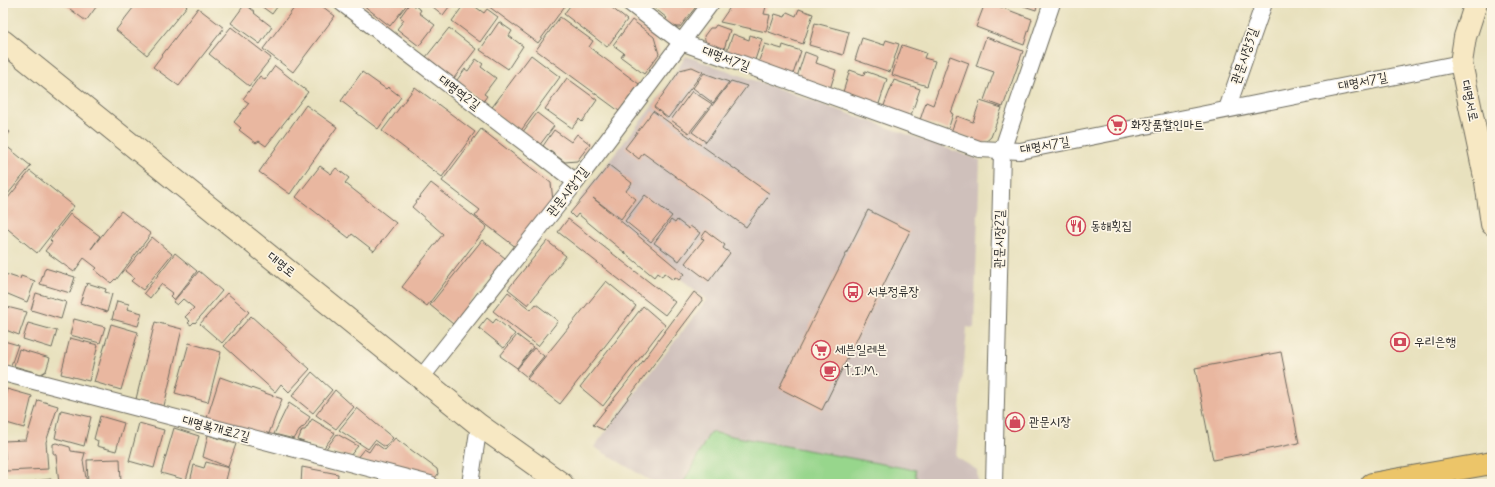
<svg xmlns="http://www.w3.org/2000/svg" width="1495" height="487" font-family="Mynerve,'Poor Story',sans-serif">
	<rect width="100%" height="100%" fill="#fcf5e5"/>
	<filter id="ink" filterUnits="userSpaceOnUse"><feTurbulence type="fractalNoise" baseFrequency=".025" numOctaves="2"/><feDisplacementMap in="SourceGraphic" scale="8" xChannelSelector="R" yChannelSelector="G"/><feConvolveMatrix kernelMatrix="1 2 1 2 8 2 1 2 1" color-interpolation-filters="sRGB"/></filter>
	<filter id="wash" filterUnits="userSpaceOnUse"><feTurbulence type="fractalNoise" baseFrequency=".012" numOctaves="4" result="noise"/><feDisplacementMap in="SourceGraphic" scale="16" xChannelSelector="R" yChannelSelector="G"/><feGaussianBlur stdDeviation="0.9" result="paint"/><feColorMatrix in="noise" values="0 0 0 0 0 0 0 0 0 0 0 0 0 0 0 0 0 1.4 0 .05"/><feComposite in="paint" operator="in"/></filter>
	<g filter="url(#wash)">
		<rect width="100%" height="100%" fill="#e8e1be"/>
		<!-- industrial -->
		<polygon fill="#cfc0bb" points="686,56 980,160 974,328 967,327 956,457 977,470 978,484 917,484 915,470 710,432 683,484 656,484 594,447 707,299 578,201 662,94"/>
		<!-- green -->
		<polygon fill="#97d68c" stroke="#61805c" points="710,432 915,470 917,484 683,484"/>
		<g id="blocks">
			<!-- building -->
			<g fill="#e9b7a0">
				<polygon points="62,3 99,3 86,21"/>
				<polygon points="137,3 183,3 187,6 147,55 116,30"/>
				<polygon points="257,3 280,3 272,14"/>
				<polygon points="298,3 318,3 335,16 293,72 263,49"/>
				<polygon points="364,3 408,3 390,26 363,5"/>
				<polygon points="410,3 421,10 419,13 435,25 419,46 397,29 404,20 400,17"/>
				<polygon points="428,3 452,3 443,15"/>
				<polygon points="465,3 470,3 484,13 487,9 498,17 480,42 452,21"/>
				<polygon points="484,3 567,3 538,43"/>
				<polygon points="572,3 606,3 627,20 607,47 564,14"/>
				<polygon points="648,3 699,3 680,27 671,27 664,21 667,18"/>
				<polygon points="733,3 767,3 764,14 770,15 766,32 720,22"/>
				<polygon points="985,3 990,3 1032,19 1024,45 976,27"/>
				<polygon points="1015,3 1038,3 1036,10"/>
				<polygon points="245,4 255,12 254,13 272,27 260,44 231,23"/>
				<polygon points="198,8 224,28 179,86 153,67"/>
				<polygon points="799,9 813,14 803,44 769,32 775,14 785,17 787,12 796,16"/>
				<polygon points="560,17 593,41 589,47 639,84 619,111 536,50"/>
				<polygon points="632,20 654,37 659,54 644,74 621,57 624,53 613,45"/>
				<polygon points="499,22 512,31 509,36 523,46 508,69 480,50"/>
				<polygon points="815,23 849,32 843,55 809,45"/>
				<polygon points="716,25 730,30 723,52 707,47 704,36 710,28 714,28"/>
				<polygon points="231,27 271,58 249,86 209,54"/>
				<polygon points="449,28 476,49 454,78 426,57"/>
				<polygon points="733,34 749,40 750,35 762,39 754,63 726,54"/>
				<polygon points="986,37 1023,51 1003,107 984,100 994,72 976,66"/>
				<polygon points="862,38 884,45 886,40 899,44 890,72 855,60"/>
				<polygon points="765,44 782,49 783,45 801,51 792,77 757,66"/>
				<polygon points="902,45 926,53 924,58 935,61 927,86 892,75"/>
				<polygon points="805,52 818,57 816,63 836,70 830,89 797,77"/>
				<polygon points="531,55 560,77 520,132 490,110"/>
				<polygon points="950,56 969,63 951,113 953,114 948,130 920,120 926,102 933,105"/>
				<polygon points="476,59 483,64 481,67 496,78 484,94 487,96 482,103 457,80 465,69 468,71"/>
				<polygon points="275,66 308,92 266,146 259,141 256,143 239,130 241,128 234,122 249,103 243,99 260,76 265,80"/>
				<polygon points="692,67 703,72 668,118 654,107 680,70"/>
				<polygon points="850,70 864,75 865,71 887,79 878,107 842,95"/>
				<polygon points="362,72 386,89 388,87 401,97 378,129 341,101"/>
				<polygon points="704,73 729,82 713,103 693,88"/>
				<polygon points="567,78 597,100 582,122 579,119 572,128 545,109"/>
				<polygon points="894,80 920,89 910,118 883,108"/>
				<polygon points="731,81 747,86 706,142 692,132"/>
				<polygon points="415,87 475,132 442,177 382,131"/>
				<polygon points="692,91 712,104 689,133 671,120"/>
				<polygon points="980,101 1002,108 991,137 983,144 951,132 957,116 973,122"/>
				<polygon points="306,105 337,127 290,194 259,172"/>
				<polygon points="653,111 770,194 746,227 643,153 639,159 625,148"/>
				<polygon points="537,113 554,126 539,146 522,133"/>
				<polygon points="3,127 10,132 3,141"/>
				<polygon points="481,129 551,183 553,201 517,248 475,216 480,210 442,181"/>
				<polygon points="554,130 571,142 577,134 590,144 577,161 565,162 543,146"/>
				<polygon points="5,145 31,166 3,200 3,147"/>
				<polygon points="609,165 632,183 626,191 636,199 621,219 593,198 684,274 679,280 675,277 673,280 664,273 662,277 657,273 654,277 578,214 575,218 570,213 587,193"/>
				<polygon points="320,166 331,174 336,168 349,178 345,183 396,223 374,251 352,234 349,238 296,197"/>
				<polygon points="30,171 74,206 37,253 3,225 3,204"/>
				<polygon points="431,183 487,227 427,306 402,287 443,234 412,207"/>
				<polygon points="645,195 672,216 651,242 625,221"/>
				<polygon points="868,210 910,231 822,410 779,388"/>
				<polygon points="121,211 151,234 116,280 115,279 111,283 95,270 97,268 84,258 74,272 45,251 52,242 50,240 70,214 100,236 91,249"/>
				<polygon points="568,219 675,302 665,315 558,232"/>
				<polygon points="671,220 675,223 677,220 689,229 690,226 700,233 679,261 654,243"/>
				<polygon points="706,231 725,245 723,248 730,253 709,281 685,263 704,239 701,238"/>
				<polygon points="152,237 172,254 143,290 131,281 134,278 125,271"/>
				<polygon points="482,240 505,258 453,324 430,305"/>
				<polygon points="547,241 566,256 528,305 508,289"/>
				<polygon points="175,253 197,271 174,300 170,296 173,293 161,284 150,298 144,293"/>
				<polygon points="45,268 75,277 70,293 40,284"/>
				<polygon points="199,271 222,291 195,323 194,322 191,325 188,323 190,321 185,317 194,308 183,299 177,305 173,302"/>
				<polygon points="5,274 20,279 21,276 35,281 27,302 3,292 3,275 5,276"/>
				<polygon points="606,281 636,306 560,404 527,379"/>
				<polygon points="87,283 106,289 105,292 112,294 107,312 80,303"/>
				<polygon points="508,292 531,310 536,304 558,321 538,346 493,311"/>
				<polygon points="694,292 703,299 604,430 593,425 631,377"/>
				<polygon points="36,293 66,302 61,319 31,310"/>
				<polygon points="227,293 249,312 222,343 200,324"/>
				<polygon points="117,301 129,304 127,309 142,313 138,326 112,319"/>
				<polygon points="3,306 27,312 19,335 3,329"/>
				<polygon points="643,306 665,325 603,406 580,387"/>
				<polygon points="251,316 310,369 289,392 281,384 275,392 224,346"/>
				<polygon points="487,318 493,323 496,319 515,334 504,348 479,328"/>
				<polygon points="74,319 105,327 100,343 70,335"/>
				<polygon points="155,322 182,329 164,406 136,399"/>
				<polygon points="28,323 57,331 52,348 23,339"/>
				<polygon points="111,324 138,332 121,390 94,382"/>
				<polygon points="517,335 533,347 517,368 500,356"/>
				<polygon points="70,338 98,345 89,381 61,374"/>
				<polygon points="4,341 18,345 9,371 3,370"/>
				<polygon points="189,343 221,352 208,402 175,393"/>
				<polygon points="534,348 544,356 527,377 517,369"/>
				<polygon points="19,349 50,358 46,371 41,374 14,366"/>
				<polygon points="1281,352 1299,443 1213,460 1195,368"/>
				<polygon points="312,372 332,390 313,413 292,396"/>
				<polygon points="220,377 282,399 268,436 207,418"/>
				<polygon points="7,389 32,396 24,428 3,422 3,402"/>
				<polygon points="335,390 354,407 336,429 316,415"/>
				<polygon points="38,400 58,406 46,442 48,469 6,471 4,441 26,440"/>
				<polygon points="289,403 310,417 304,427 301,428 294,439 274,434"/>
				<polygon points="357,408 393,438 385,447 375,440 368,449 339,430"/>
				<polygon points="61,410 91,417 84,446 55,438"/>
				<polygon points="100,416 124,423 116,451 97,446 98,441 94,439"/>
				<polygon points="312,419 335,433 323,449 298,440 302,430 305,430"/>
				<polygon points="139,423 164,430 154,468 129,461"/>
				<polygon points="174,428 199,436 186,480 161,473"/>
				<polygon points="337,434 358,446 349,457 325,450"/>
				<polygon points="208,435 236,444 228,467 203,457"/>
				<polygon points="395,438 437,469 438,474 435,478 356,459 364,449 369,452 375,443 385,450"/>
				<polygon points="56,443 70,447 71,451 85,453 83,460 87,484 59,484 56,455 53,453 53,444"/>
				<polygon points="120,459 121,484 88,484 87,460"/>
				<polygon points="206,462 229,468 225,484 197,484 190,482 194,465 204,468"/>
				<polygon points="302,467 338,474 337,484 301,484"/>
				<polygon points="51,479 52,484 35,484 35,481"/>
			</g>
		</g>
	</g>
	<g filter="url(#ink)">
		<use href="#blocks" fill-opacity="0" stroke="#6d6b5e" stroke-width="1"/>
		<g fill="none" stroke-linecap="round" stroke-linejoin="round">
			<defs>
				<g id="street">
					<polyline points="342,3 576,182"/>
					<polyline points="630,3 681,42 979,149 1020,151 1461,63"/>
					<polyline points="1227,109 1264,3"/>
					<polyline points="3,373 430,484"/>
					<polyline points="421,378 576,182 711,3"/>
					<polyline points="470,484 479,425"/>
					<polyline points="994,484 1002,151 1052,3"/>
				</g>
				<g id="secondary">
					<polyline points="1476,3 1465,37 1461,63 1486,182 1492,224"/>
					<polyline points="3,41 479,425 562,484"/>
				</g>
				<polyline id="primary" points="1372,484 1492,463"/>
			</defs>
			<!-- street casing -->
			<use href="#street" stroke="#6d6b5e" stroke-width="18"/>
			<!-- secondary casing -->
			<use href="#secondary" stroke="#6d6b5e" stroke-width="24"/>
			<!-- primary casing -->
			<use href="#primary" stroke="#6d6b5e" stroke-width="24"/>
			<!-- street -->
			<use href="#street" stroke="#fff" stroke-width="16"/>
			<!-- secondary -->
			<use href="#secondary" stroke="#f7e8c3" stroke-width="22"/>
			<!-- primary -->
			<use href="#primary" stroke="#ecc569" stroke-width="22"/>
		</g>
	</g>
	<!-- icons -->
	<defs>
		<symbol id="supermarket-ring" viewBox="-11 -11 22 22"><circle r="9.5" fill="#fcf5e5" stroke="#d1495b" stroke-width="1.5"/><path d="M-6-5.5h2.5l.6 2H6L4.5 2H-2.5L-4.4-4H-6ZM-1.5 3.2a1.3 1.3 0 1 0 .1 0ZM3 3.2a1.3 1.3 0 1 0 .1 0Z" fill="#d1495b"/></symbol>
		<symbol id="restaurant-ring" viewBox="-11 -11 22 22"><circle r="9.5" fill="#fcf5e5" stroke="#d1495b" stroke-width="1.5"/><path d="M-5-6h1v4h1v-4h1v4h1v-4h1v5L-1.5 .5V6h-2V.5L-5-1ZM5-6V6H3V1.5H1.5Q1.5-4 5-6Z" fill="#d1495b"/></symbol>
		<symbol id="bus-ring" viewBox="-11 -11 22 22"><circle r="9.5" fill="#fcf5e5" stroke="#d1495b" stroke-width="1.5"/><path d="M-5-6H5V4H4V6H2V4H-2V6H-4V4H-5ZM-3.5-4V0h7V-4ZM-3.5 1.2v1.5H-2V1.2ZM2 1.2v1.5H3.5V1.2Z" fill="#d1495b"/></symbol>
		<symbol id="bank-ring" viewBox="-11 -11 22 22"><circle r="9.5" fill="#fcf5e5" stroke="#d1495b" stroke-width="1.5"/><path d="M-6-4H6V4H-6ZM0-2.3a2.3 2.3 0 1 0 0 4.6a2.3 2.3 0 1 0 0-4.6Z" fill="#d1495b"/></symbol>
		<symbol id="cafe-ring" viewBox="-11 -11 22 22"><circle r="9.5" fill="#fcf5e5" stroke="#d1495b" stroke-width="1.5"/><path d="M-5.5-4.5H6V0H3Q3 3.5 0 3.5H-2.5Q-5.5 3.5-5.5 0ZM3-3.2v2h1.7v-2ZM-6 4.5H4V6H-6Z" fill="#d1495b"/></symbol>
		<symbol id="shop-ring" viewBox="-11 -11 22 22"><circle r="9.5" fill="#fcf5e5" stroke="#d1495b" stroke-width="1.5"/><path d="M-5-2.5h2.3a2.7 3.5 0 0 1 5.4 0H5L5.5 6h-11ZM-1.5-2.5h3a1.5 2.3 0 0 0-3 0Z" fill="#d1495b"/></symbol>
	</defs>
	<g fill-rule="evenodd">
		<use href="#supermarket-ring" x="1106" y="114" width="22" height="22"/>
		<use href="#restaurant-ring" x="1065" y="215" width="22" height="22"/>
		<use href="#bus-ring" x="842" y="281" width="22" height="22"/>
		<use href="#bank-ring" x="1389" y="331" width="22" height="22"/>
		<use href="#supermarket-ring" x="810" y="339" width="22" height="22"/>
		<use href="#cafe-ring" x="819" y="360" width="22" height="22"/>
		<use href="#shop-ring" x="1004" y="411" width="22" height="22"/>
	</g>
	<g text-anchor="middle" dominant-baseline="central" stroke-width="3.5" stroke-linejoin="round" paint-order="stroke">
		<!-- street labels -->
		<g font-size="13" fill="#2b2b2b" stroke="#fcf5e5">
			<text transform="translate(1245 56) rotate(-71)">관문시장3길</text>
			<text transform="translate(726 59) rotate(20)">대명서7길</text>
			<text transform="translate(1363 82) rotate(-11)">대명서7길</text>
			<text transform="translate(459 93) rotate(37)">대명역2길</text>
			<text transform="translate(1469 101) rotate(78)">대명서로</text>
			<text transform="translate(1045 146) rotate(-10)">대명서7길</text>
			<text transform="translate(568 192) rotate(-52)">관문시장1길</text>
			<text transform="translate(1000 239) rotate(-89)">관문시장2길</text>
			<text transform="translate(281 265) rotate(39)">대명로</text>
			<text transform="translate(216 429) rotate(15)">대명복개로2길</text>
		</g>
		<!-- poi labels -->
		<g font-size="13" fill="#2b2b2b" stroke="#fcf5e5" text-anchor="start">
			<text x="1131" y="125">화장품할인마트</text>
			<text x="1090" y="226">동해횟집</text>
			<text x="867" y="292">서부정류장</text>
			<text x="1414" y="342">우리은행</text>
			<text x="835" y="350">세븐일레븐</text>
			<text x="844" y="371">T.I.M.</text>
			<text x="1029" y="422">관문시장</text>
		</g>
	</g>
	<!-- margin -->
	<rect width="1495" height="487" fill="none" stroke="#fcf5e5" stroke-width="16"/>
</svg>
